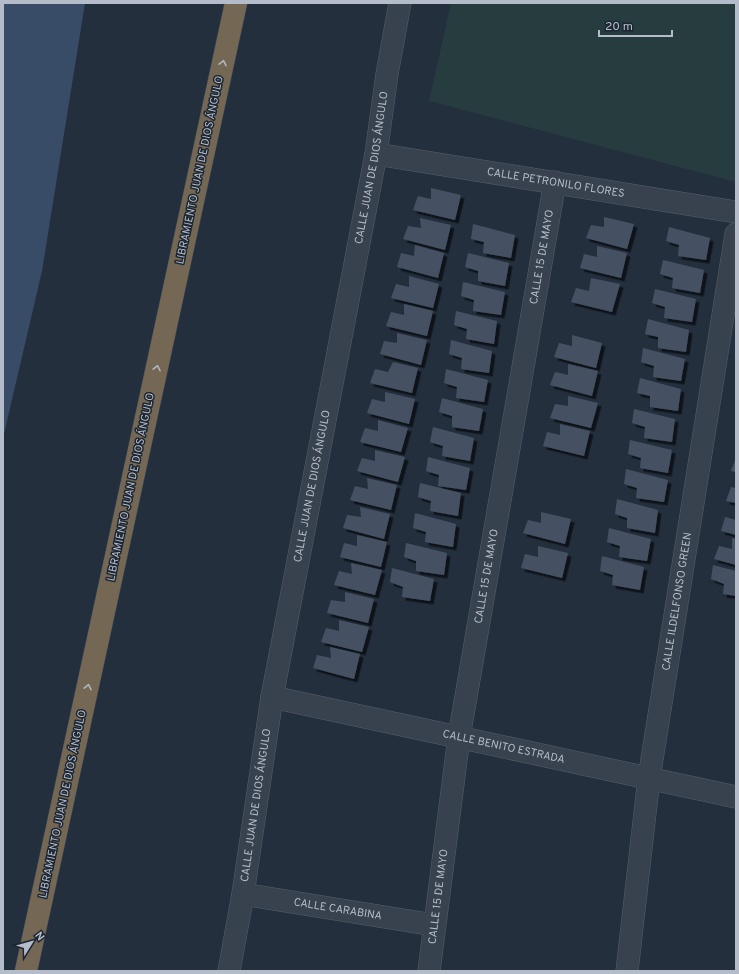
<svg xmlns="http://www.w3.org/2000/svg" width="739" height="974" font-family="Overpass,sans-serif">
	<defs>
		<filter id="shadow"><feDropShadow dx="3.5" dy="3.5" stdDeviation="0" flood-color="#0009"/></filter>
	</defs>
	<rect width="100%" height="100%" fill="#242f3e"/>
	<!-- green -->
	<polygon fill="#263c3f" points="451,3 736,3 736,182 429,101"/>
	<!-- water -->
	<polygon fill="#394c67" points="3,3 85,3 42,271 3,438"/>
	<!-- building -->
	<g fill="#455162" filter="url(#shadow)">
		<polygon points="431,188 461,195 455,220 413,210 418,196 431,199"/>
		<polygon points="604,217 634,224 627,249 586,238 591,225 604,227"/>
		<polygon points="420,218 451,225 445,250 403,239 408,226 421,228"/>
		<polygon points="473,224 515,235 511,258 483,253 484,242 471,239"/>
		<polygon points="669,227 710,238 706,260 678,256 679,245 666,241"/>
		<polygon points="415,245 444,253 438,278 397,267 401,253 414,256"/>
		<polygon points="597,246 627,253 621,278 580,268 584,254 597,257"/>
		<polygon points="468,253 509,263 505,286 478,281 478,271 465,267"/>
		<polygon points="663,260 704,270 700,293 672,288 673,278 660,274"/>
		<polygon points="409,276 439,284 433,308 391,298 396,284 409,287"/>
		<polygon points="591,278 620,284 612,312 571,302 576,288 589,291"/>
		<polygon points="463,282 505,292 501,315 473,311 474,300 461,296"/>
		<polygon points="655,289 696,299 692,322 664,318 665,307 652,303"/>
		<polygon points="404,304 433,311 427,336 386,326 391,312 404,315"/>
		<polygon points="456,311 497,321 494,344 466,339 467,329 454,325"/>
		<polygon points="648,319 689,330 686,352 658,348 658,337 645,334"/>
		<polygon points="397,333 427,340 421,365 380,354 384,341 397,343"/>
		<polygon points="572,335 602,343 596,368 554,357 559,343 572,346"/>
		<polygon points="451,340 492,351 489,373 461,369 462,358 449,354"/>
		<polygon points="643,348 685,359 681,381 653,377 654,366 641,362"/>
		<polygon points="393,362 418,368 412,393 370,383 375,369 388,372"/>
		<polygon points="568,364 598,371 592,396 550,385 555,372 568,375"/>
		<polygon points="446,369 488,380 484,402 456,398 457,387 444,383"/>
		<polygon points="640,378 681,389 678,411 650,407 650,396 637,393"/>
		<polygon points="385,392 415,399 409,424 367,413 372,399 385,402"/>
		<polygon points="568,396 598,403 591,428 550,418 555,404 568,406"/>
		<polygon points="442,398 483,409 479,431 452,427 452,416 439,412"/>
		<polygon points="634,409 675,419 672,442 644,438 645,427 632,423"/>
		<polygon points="378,420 408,428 401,452 360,442 365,428 378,431"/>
		<polygon points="560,424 590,431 584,456 543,446 547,432 560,435"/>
		<polygon points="433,427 474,438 470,461 442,456 443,446 430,442"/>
		<polygon points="630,440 672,450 668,473 640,468 641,458 628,454"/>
		<polygon points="375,450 405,457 398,482 357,471 362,458 375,461"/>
		<polygon points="428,457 470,468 466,490 438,486 439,475 426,471"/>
		<polygon points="736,458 736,472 731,471"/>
		<polygon points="626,469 668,480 664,502 636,498 637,488 624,484"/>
		<polygon points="367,478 397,485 391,510 350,500 355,486 368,489"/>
		<polygon points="420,483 461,493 458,516 430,511 431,501 418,497"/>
		<polygon points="731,487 736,488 736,503 726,501"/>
		<polygon points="617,499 658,510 655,533 627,528 627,518 615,514"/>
		<polygon points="360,507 390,514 384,539 343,528 347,515 361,517"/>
		<polygon points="541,512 571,519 565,544 523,533 528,520 541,523"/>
		<polygon points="415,513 456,524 453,547 425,542 426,532 413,528"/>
		<polygon points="725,517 736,520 736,535 721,531"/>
		<polygon points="609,528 651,539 647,561 619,557 620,546 607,542"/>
		<polygon points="357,535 387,542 381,567 340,557 344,543 357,546"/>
		<polygon points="732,538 736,539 736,565 714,559 719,546 732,549"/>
		<polygon points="406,543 447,553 444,575 416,571 416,561 404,557"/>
		<polygon points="538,546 568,553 562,578 521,568 525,554 538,557"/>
		<polygon points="602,556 644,567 640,590 612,585 613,575 600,571"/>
		<polygon points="351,563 382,570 375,595 334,585 339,571 352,574"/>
		<polygon points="713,565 736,571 736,596 723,594 724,584 711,579"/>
		<polygon points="392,568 434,579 430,601 402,597 403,587 390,582"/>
		<polygon points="345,592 374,599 368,623 327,613 331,600 345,602"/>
		<polygon points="339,620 369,627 362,652 321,642 326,628 339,631"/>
		<polygon points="330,647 360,654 354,679 313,668 317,655 331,658"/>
	</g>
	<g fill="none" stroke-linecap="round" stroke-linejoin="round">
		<defs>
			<g id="street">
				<path id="s1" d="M376 154 736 212"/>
				<path id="s2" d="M272 697 736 797"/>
				<path id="s3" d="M243 894 434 925"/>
				<path id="s4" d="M229 971 243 894 272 697 376 154 387 74 400 3"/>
				<path id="s5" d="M429 971 459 737 555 182"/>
				<path id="s6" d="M627 971 649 778 736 234"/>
			</g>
			<polyline id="highway" points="26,971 236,3"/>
		</defs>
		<!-- street casing -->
		<use href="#street" stroke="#565f6c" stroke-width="23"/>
		<!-- highway casing -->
		<use href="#highway" stroke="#434c59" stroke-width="23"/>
		<!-- street -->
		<use href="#street" stroke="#38414e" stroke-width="22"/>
		<!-- highway -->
		<use href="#highway" stroke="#746855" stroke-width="22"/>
	</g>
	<!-- one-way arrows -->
	<defs><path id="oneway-chevron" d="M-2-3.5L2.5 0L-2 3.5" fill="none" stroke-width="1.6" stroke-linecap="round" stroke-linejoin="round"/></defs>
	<g stroke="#aeb4bd">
		<use href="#oneway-chevron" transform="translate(223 63) rotate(-78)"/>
		<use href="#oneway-chevron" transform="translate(157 368) rotate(-78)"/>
		<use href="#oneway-chevron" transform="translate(88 687) rotate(-78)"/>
	</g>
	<g text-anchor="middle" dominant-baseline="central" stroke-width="3" stroke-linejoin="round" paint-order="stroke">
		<!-- street labels -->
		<g font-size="11" fill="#b4bcc9" stroke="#1d2633">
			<text stroke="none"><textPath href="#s4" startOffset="816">CALLE JUAN DE DIOS ÁNGULO</textPath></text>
			<text transform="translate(200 170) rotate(-78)">LIBRAMIENTO JUAN DE DIOS ÁNGULO</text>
			<text stroke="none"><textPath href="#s1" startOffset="182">CALLE PETRONILO FLORES</textPath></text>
			<text stroke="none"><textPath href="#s5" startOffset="723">CALLE 15 DE MAYO</textPath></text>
			<text transform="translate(131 487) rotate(-78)">LIBRAMIENTO JUAN DE DIOS ÁNGULO</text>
			<text stroke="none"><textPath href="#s4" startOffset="492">CALLE JUAN DE DIOS ÁNGULO</textPath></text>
			<text stroke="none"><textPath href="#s5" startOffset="399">CALLE 15 DE MAYO</textPath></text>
			<text stroke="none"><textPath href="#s6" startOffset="373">CALLE ILDELFONSO GREEN</textPath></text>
			<text stroke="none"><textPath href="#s2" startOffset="237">CALLE BENITO ESTRADA</textPath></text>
			<text transform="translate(63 804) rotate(-78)">LIBRAMIENTO JUAN DE DIOS ÁNGULO</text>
			<text stroke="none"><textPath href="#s4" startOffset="168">CALLE JUAN DE DIOS ÁNGULO</textPath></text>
			<text stroke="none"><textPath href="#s5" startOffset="75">CALLE 15 DE MAYO</textPath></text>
			<text stroke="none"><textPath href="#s3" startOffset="96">CALLE CARABINA</textPath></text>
		</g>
	</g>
	<!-- border -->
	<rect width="739" height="974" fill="none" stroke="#b4bcc9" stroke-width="8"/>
	<!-- north arrow -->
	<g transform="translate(32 942) rotate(53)" stroke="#1d2633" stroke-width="3" paint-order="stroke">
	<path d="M0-3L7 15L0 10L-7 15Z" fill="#b4bcc9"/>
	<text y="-6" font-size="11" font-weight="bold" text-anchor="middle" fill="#b4bcc9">N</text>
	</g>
	<!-- scale -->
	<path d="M599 30v6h73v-6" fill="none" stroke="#b4bcc9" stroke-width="2"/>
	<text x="605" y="30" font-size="12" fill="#b4bcc9" stroke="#1d2633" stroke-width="3" paint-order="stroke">20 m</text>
</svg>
